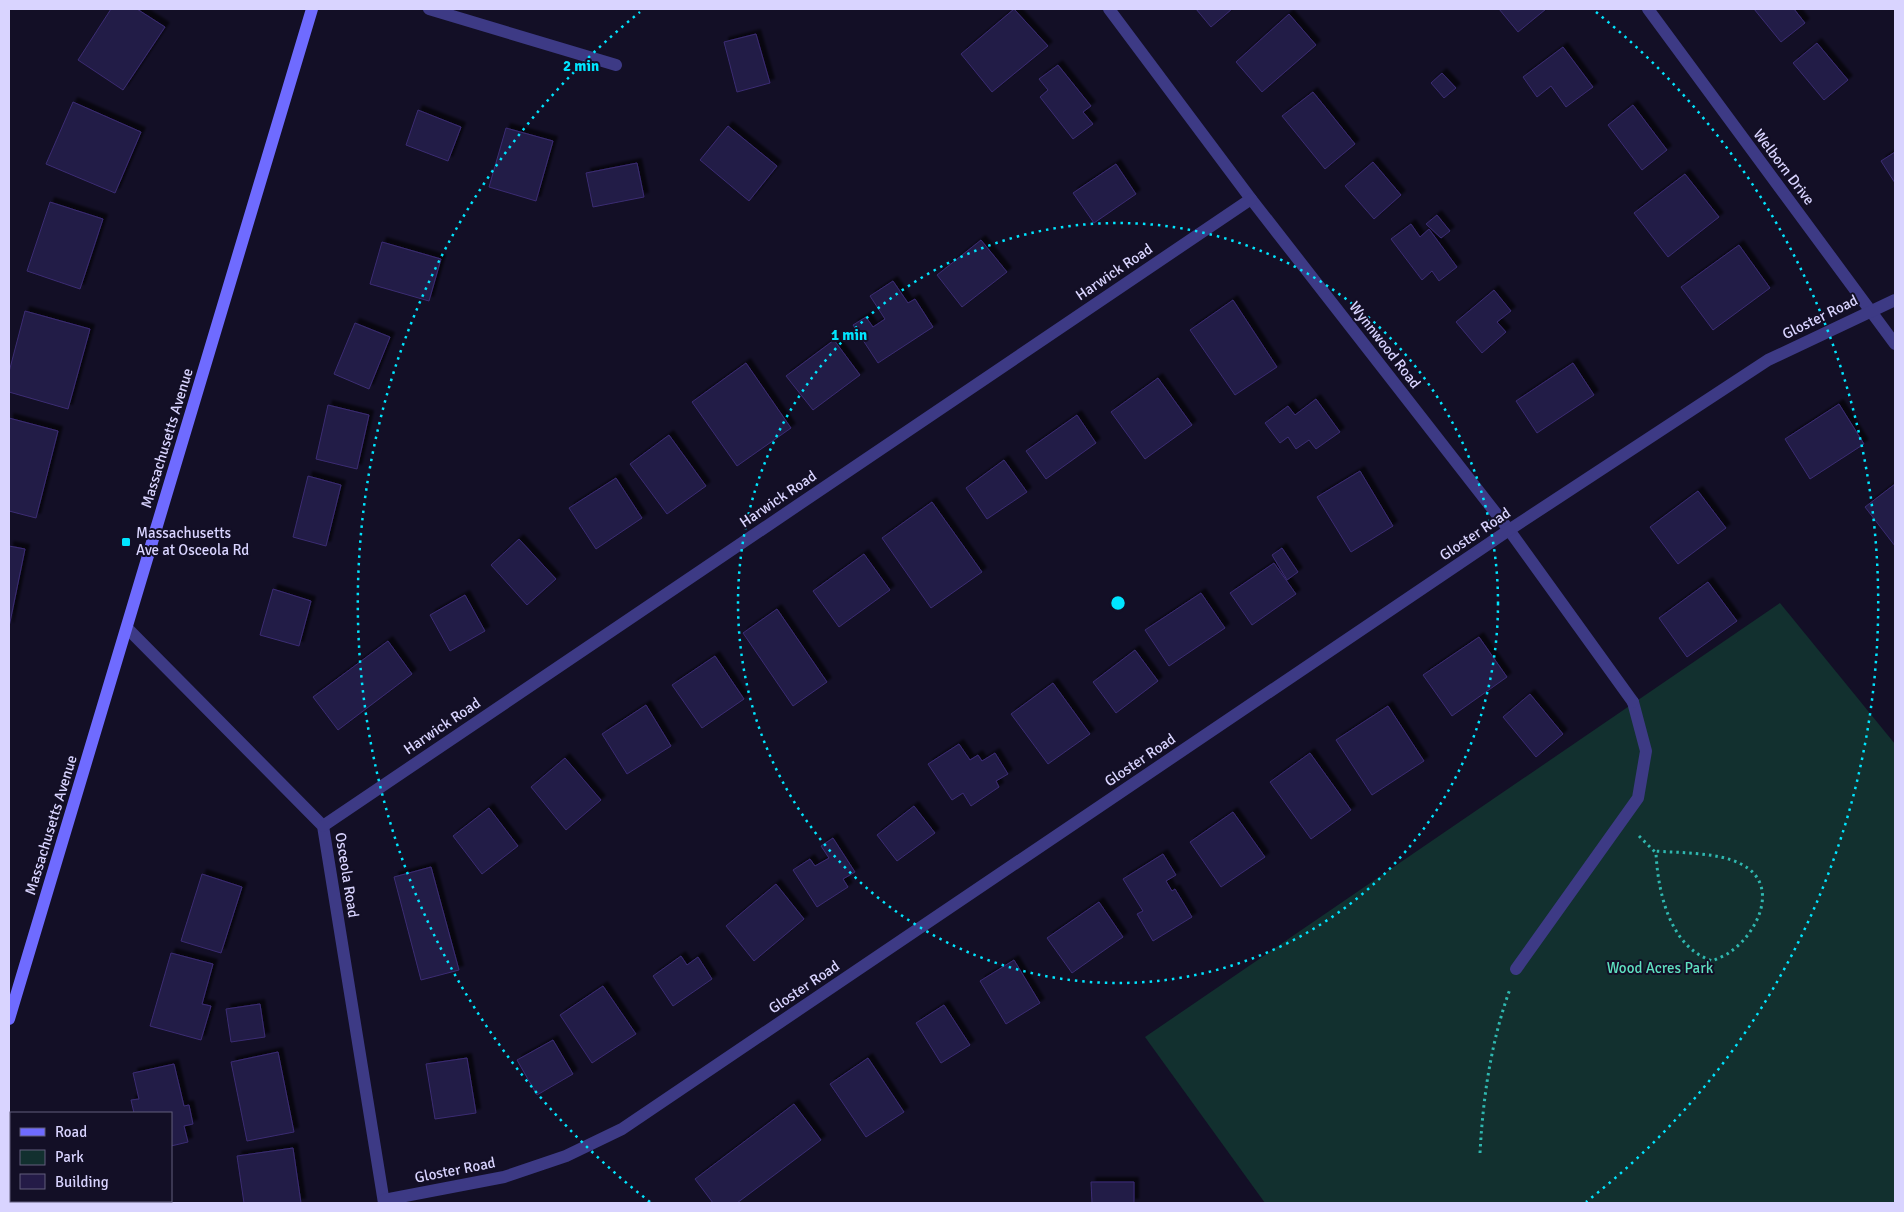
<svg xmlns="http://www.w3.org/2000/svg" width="1904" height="1212" font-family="Signika,sans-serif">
	<defs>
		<filter id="shadow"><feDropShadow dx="4.5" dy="-4.5" stdDeviation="1" flood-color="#0009"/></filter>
	</defs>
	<rect width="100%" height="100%" fill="#130f26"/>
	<!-- green -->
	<polygon fill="#12302f" points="1780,603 1895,744 1895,1203 1265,1203 1145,1037"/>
	<!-- building -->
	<g fill="#241b47" stroke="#3b2d73" filter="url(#shadow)">
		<polygon points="111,9 137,9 165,27 123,90 78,60"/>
		<polygon points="1014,9 1048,46 992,92 961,54"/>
		<polygon points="1196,9 1232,9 1211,27"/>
		<polygon points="1499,9 1546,9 1518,32"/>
		<polygon points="1754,9 1794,9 1805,23 1781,42"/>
		<polygon points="1289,14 1316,45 1262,92 1236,62"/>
		<polygon points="756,34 770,83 737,92 724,42"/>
		<polygon points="1817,43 1848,80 1824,100 1793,63"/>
		<polygon points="1563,47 1593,87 1566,107 1551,86 1537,97 1523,77"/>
		<polygon points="1058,65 1091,106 1083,112 1093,124 1073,139 1040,97 1048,90 1039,79"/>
		<polygon points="1442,73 1456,88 1444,98 1431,83"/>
		<polygon points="1313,92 1355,144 1325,169 1282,116"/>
		<polygon points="73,102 141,132 115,193 46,164"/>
		<polygon points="1633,105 1667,150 1642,170 1608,125"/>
		<polygon points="418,110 461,127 448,161 406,145"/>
		<polygon points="728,126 777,166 749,201 700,160"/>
		<polygon points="506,128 553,141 536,201 489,187"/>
		<polygon points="1895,152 1895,183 1881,161"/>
		<polygon points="1373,162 1401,195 1374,219 1345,186"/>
		<polygon points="637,163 644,197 593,207 586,173"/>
		<polygon points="1116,164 1136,194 1094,223 1073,193"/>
		<polygon points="1685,174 1719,217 1668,257 1634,213"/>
		<polygon points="50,202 103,219 80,289 27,271"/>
		<polygon points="1437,215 1450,231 1441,238 1426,224"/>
		<polygon points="1411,224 1420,237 1429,229 1457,267 1439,281 1432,271 1422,280 1391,239"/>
		<polygon points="981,240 1007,272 962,307 937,275"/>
		<polygon points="382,242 441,259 429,301 370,284"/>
		<polygon points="1739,245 1770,288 1713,330 1681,287"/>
		<polygon points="893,281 908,303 915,299 933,327 878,363 853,325 866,317 873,327 885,319 870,296"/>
		<polygon points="1494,290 1511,311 1497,322 1506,332 1482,353 1456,322"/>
		<polygon points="1233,300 1277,367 1235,395 1190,330"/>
		<polygon points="25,311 90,329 68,409 9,392 9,372"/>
		<polygon points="355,323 390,337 369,389 334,374"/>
		<polygon points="834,340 860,375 813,410 786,376"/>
		<polygon points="746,363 791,428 737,466 692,402"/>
		<polygon points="1573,363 1594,395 1537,433 1516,401"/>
		<polygon points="1158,378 1192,425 1145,459 1111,412"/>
		<polygon points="1316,399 1340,432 1316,449 1309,440 1296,449 1288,437 1280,443 1265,423 1288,406 1295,415"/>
		<polygon points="1839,404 1864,444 1810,479 1785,439"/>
		<polygon points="328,405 369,415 357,469 316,459"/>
		<polygon points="1077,415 1096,443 1046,479 1026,451"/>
		<polygon points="9,418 58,431 36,518 9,511"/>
		<polygon points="669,435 706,486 667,514 630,464"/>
		<polygon points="1004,460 1027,492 987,519 966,488"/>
		<polygon points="1360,471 1393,526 1351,552 1317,497"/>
		<polygon points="308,476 341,485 326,546 293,537"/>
		<polygon points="616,478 642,518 596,549 569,508"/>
		<polygon points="1895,484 1895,546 1865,507"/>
		<polygon points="1698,491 1726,528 1678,564 1650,527"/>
		<polygon points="932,502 982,572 931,608 882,538"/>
		<polygon points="519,539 556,579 527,605 491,565"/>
		<polygon points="9,546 25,549 9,627"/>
		<polygon points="1282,548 1298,572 1287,580 1272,555"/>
		<polygon points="864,554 890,590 839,627 813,591"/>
		<polygon points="1274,563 1296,594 1252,625 1230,593"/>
		<polygon points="1708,582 1737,621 1687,657 1659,618"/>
		<polygon points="273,589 311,601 299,646 260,635"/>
		<polygon points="1201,593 1225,628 1169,666 1145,630"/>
		<polygon points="465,595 485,631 450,651 430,615"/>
		<polygon points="777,609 827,682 793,706 743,633"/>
		<polygon points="1479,637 1507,677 1452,716 1423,675"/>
		<polygon points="388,641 412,674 338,730 313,697"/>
		<polygon points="1135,650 1158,681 1116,713 1093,682"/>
		<polygon points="715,656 744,699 702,728 672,685"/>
		<polygon points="1053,683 1090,734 1048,764 1011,714"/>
		<polygon points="1530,694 1563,734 1536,757 1503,717"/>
		<polygon points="646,705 671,746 627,774 602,734"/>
		<polygon points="1388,706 1424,761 1372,795 1336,740"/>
		<polygon points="959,744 970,760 978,755 982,761 995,753 1008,774 996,781 999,787 971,806 963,793 952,800 928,764"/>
		<polygon points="1310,753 1351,810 1311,839 1270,782"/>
		<polygon points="565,758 601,800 566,830 531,787"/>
		<polygon points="914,806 935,833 897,861 877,835"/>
		<polygon points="489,808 518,846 482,874 453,836"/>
		<polygon points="1233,812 1265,857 1221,887 1190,842"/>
		<polygon points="833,838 855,872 843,879 848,887 817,907 793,870 810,859 815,866 829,858 821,846"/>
		<polygon points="1163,854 1176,875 1166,881 1172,891 1175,889 1192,917 1153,941 1137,914 1143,911 1123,879"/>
		<polygon points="431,867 459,970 421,980 394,877"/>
		<polygon points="202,874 242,887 221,953 181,941"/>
		<polygon points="776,884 804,919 754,961 726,926"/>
		<polygon points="1099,902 1123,937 1072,973 1047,938"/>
		<polygon points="171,953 213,964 202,1004 211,1006 201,1040 150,1026"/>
		<polygon points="681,956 687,965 698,957 712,979 673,1006 653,976"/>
		<polygon points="1014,960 1040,1003 1006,1024 980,981"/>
		<polygon points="603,986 636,1034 592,1063 560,1015"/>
		<polygon points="260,1004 265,1037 231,1042 226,1009"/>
		<polygon points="944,1005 970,1045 941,1063 916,1023"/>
		<polygon points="553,1040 573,1074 537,1095 517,1060"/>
		<polygon points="278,1052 294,1132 247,1141 231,1062"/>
		<polygon points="467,1058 476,1113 435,1119 426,1064"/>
		<polygon points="868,1058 904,1112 866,1137 830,1084"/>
		<polygon points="174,1064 184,1106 189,1105 193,1124 184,1126 188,1142 171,1146 171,1113 134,1113 131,1100 139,1099 133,1073"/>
		<polygon points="794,1104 821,1140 737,1203 713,1203 695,1179"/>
		<polygon points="293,1148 301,1203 244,1203 237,1156"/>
		<polygon points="1091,1182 1134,1182 1134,1203 1092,1203"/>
		<polygon points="102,1201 137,1201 136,1203 101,1203"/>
	</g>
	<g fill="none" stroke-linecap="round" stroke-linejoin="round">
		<!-- path -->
		<g stroke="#2fb8b0" stroke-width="3" stroke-dasharray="2.5 4" stroke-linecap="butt">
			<path d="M1639 836 1656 853C1658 893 1670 948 1713 961 1718 958 1725 956 1730 952 1758 933 1781 884 1741 864 1718 852 1680 853 1654 851"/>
			<path d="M1480 1153C1483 1097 1491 1042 1510 989"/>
		</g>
		<!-- lane -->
		<polyline stroke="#3d3a85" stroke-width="12" points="1516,969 1638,798 1646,751 1633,702"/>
		<!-- street -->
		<g stroke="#3d3a85" stroke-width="12">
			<polyline points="429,9 616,65"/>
			<polyline points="1109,9 1251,199 1509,530 1633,702"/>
			<polyline points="1648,9 1895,344"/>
			<polyline points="127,628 323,826 384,1203"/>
			<polyline points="323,826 1251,199"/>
			<polyline points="384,1200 504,1177 566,1156 622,1129 1509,530 1768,360 1895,300"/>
		</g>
		<!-- secondary -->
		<polyline stroke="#6f6bff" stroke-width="12" points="9,1019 312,9"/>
	</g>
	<!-- distance rings -->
	<g fill="none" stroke="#00e5ff" stroke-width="2.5" stroke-dasharray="2.5 5">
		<circle cx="1118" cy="603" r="380"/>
		<path d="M650 1202A760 760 0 0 1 640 12M1596 12A760 760 0 0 1 1586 1202"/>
	</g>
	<!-- markers -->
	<rect fill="#00e5ff" stroke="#130f26" stroke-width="2" x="121" y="537" width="10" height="10" rx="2.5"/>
	<g text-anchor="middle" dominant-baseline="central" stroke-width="4" stroke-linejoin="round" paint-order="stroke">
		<!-- street labels -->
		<g font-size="15" fill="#d9d4ff" stroke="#130f26">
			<text transform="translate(1784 167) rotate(53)">Welborn Drive</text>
			<text transform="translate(1114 272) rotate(-34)">Harwick Road</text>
			<text transform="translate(1820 317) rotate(-26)">Gloster Road</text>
			<text transform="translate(1385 345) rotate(52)">Wynnwood Road</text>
			<text transform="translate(167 438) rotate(-73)">Massachusetts Avenue</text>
			<text transform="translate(778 499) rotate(-34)">Harwick Road</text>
			<text transform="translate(1475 534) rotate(-34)">Gloster Road</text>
			<text transform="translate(442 726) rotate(-34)">Harwick Road</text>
			<text transform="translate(1140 760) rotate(-34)">Gloster Road</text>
			<text transform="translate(51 825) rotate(-73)">Massachusetts Avenue</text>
			<text transform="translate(347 875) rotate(81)">Osceola Road</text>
			<text transform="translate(804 987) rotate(-34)">Gloster Road</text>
			<text transform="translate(455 1170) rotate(-11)">Gloster Road</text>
		</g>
		<!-- poi labels -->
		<g font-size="15" fill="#d9d4ff" stroke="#130f26" text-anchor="start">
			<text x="136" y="533">Massachusetts<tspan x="136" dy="17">Ave at Osceola Rd</tspan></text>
		</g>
		<!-- park labels -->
		<g font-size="15" fill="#5fe0c0" stroke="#130f26">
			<text x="1660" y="968">Wood Acres Park</text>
		</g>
	</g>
	<circle cx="1118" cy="603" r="8" fill="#00e5ff" stroke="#130f26" stroke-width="2.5"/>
	<g font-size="15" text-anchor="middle" font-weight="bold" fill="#00e5ff" stroke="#130f26" stroke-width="4" stroke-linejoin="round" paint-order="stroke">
		<text x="581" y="71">2 min</text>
		<text x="849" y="340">1 min</text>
	</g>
	<!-- border -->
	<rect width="1904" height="1212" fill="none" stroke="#d9d4ff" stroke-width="20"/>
	<!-- legend -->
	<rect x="10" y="1112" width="162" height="90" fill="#130f26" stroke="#625e7d"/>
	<rect x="20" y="1128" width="25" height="8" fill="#6f6bff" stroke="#625e7d"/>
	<text x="55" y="1137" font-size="15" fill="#d9d4ff">Road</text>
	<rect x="20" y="1150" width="25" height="15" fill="#12302f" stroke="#625e7d"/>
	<text x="55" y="1162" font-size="15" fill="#d9d4ff">Park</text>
	<rect x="20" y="1174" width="25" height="15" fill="#241b47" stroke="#625e7d"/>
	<text x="55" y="1187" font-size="15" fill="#d9d4ff">Building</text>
</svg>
